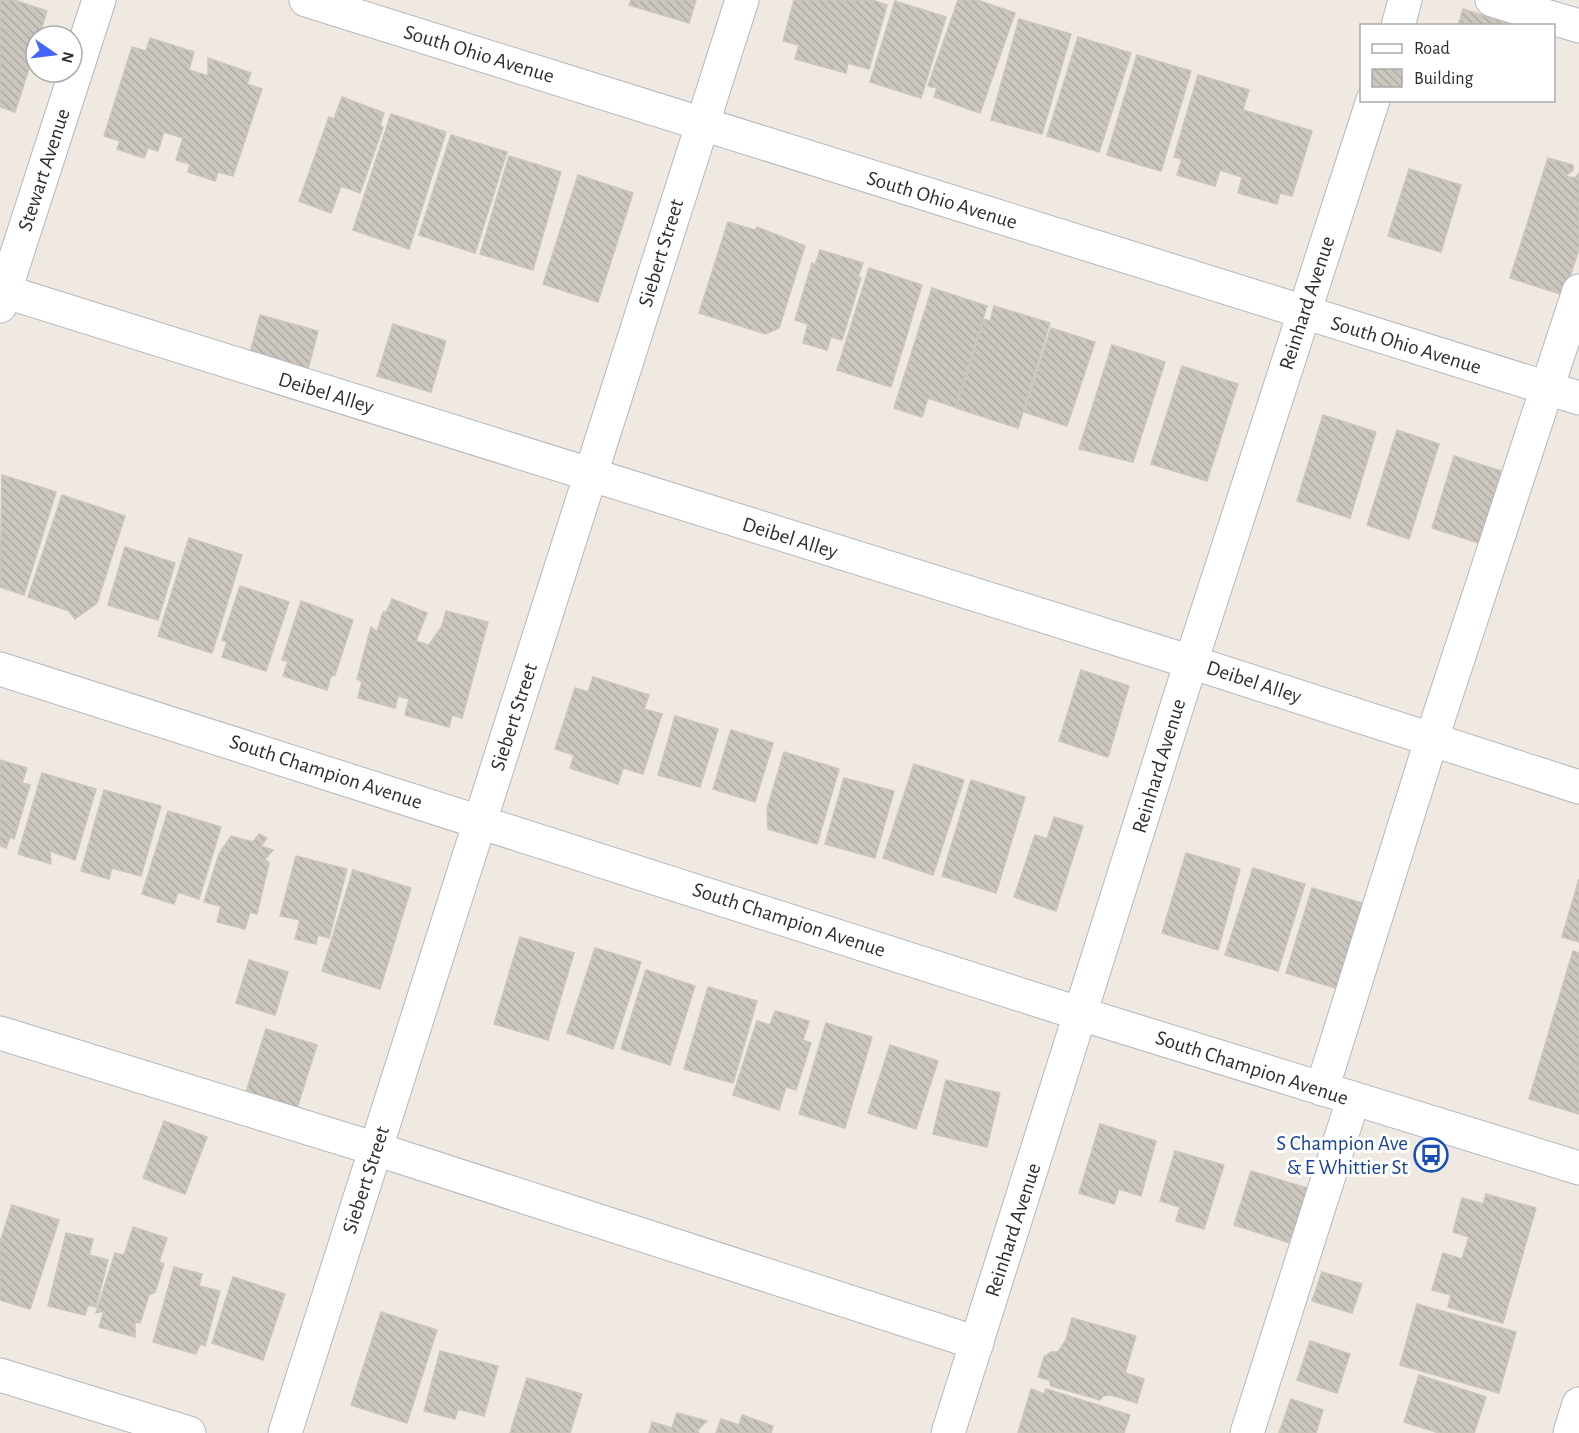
<svg xmlns="http://www.w3.org/2000/svg" width="1579" height="1433" font-family="'Alegreya Sans',sans-serif">
	<defs>
		<pattern id="building-back-hatch" width="6" height="6" patternUnits="userSpaceOnUse" patternTransform="scale(1.5)"><rect width="6" height="6" fill="#cbc7bf"/><path d="M-1 5l2 2M0 0l6 6M5-1l2 2" fill="none" stroke="#afaba4"/></pattern>
	</defs>
	<rect width="100%" height="100%" fill="#efe9e1"/>
	<!-- building -->
	<g fill="url(#building-back-hatch)" stroke="#cbc5ba" stroke-width="1.5">
		<polygon points="0,0 14,0 47,11 39,36 36,36 36,47 15,112 0,107"/>
		<polygon points="631,0 696,0 689,23 629,5"/>
		<polygon points="794,0 872,0 887,5 869,69 848,63 846,73 795,59 799,45 783,41"/>
		<polygon points="958,0 977,0 1015,13 980,113 934,97 937,88 928,86"/>
		<polygon points="895,1 946,17 921,98 870,82"/>
		<polygon points="1463,9 1506,23 1505,26 1458,26"/>
		<polygon points="1019,19 1071,34 1042,134 991,120"/>
		<polygon points="1078,37 1131,53 1099,152 1047,136"/>
		<polygon points="150,38 194,52 189,70 208,76 208,58 251,73 247,84 262,89 233,176 218,172 215,181 188,172 190,164 176,160 183,138 164,132 158,151 148,148 144,158 117,149 120,141 104,136 132,47 146,51"/>
		<polygon points="1137,55 1191,71 1161,171 1107,155"/>
		<polygon points="1198,75 1249,90 1243,110 1312,131 1292,196 1280,193 1277,204 1238,193 1242,177 1220,170 1215,186 1177,175 1182,159 1174,157"/>
		<polygon points="342,97 384,113 380,125 383,127 360,193 341,186 331,213 299,201 329,117 334,119"/>
		<polygon points="391,114 446,132 409,249 353,230"/>
		<polygon points="451,135 507,152 475,253 419,235"/>
		<polygon points="509,156 561,172 533,270 480,254"/>
		<polygon points="1548,158 1573,165 1573,170 1565,176 1575,178 1579,173 1579,249 1564,295 1510,278"/>
		<polygon points="1409,169 1461,185 1441,252 1388,236"/>
		<polygon points="578,175 633,193 598,302 543,284"/>
		<polygon points="728,222 755,230 757,227 805,246 779,328 766,334 699,313"/>
		<polygon points="820,250 863,263 858,277 861,278 842,340 831,337 827,350 803,343 808,324 795,320 812,263 815,265"/>
		<polygon points="869,268 922,285 891,387 837,370"/>
		<polygon points="932,288 987,306 955,407 928,398 922,417 894,408"/>
		<polygon points="994,306 1050,323 1018,428 956,408 984,319 990,321"/>
		<polygon points="260,315 318,331 308,369 250,353"/>
		<polygon points="393,324 446,341 431,392 377,376"/>
		<polygon points="1051,328 1095,342 1067,426 1024,412"/>
		<polygon points="1112,345 1165,362 1133,462 1079,449"/>
		<polygon points="1182,366 1238,384 1207,481 1151,464"/>
		<polygon points="1323,415 1376,432 1350,518 1297,501"/>
		<polygon points="1397,430 1439,444 1409,539 1367,525"/>
		<polygon points="1454,456 1501,471 1479,543 1432,528"/>
		<polygon points="2,475 56,492 24,595 0,587"/>
		<polygon points="62,495 125,516 97,603 75,619 69,611 28,597"/>
		<polygon points="189,538 242,555 212,653 158,636"/>
		<polygon points="125,547 175,563 158,620 108,605"/>
		<polygon points="240,586 289,602 266,671 222,657 227,642 222,640"/>
		<polygon points="392,599 427,613 416,641 429,645 442,626 446,611 488,622 462,718 452,715 449,727 405,715 409,699 398,696 395,708 358,698 362,681 357,679 371,627 377,632 383,612 387,611"/>
		<polygon points="301,601 353,620 335,675 331,676 327,690 283,676 288,661 282,660"/>
		<polygon points="1081,670 1129,686 1108,757 1059,741"/>
		<polygon points="593,677 649,695 644,709 662,714 643,774 623,768 618,784 570,768 574,755 555,749 575,688 588,692"/>
		<polygon points="675,716 718,729 700,787 658,775"/>
		<polygon points="731,730 773,743 755,802 713,789"/>
		<polygon points="784,752 839,769 817,844 768,829 767,809"/>
		<polygon points="0,760 27,768 22,783 30,785 14,839 10,837 6,848 0,846"/>
		<polygon points="914,764 964,780 933,875 883,858"/>
		<polygon points="42,773 96,789 75,860 50,851 51,864 18,854"/>
		<polygon points="844,778 894,791 875,858 825,844"/>
		<polygon points="971,780 1025,797 996,893 942,876"/>
		<polygon points="104,790 161,806 141,876 112,868 109,879 81,871"/>
		<polygon points="168,811 221,827 199,899 178,892 174,904 142,894"/>
		<polygon points="1054,817 1083,826 1056,911 1014,897 1035,835 1047,839"/>
		<polygon points="259,834 267,838 261,846 273,850 265,859 269,863 257,914 250,912 245,929 217,922 221,906 204,902 219,854 231,836 253,842"/>
		<polygon points="1186,853 1240,869 1218,950 1162,933"/>
		<polygon points="296,856 347,869 329,938 318,935 316,944 295,939 300,920 280,916"/>
		<polygon points="1253,868 1305,884 1278,971 1225,955"/>
		<polygon points="353,870 411,888 380,989 322,971"/>
		<polygon points="1579,879 1579,942 1562,937"/>
		<polygon points="1312,888 1365,904 1339,989 1286,973"/>
		<polygon points="520,937 574,953 548,1040 494,1024"/>
		<polygon points="595,948 641,962 613,1049 567,1033"/>
		<polygon points="1573,951 1579,953 1579,1114 1529,1099"/>
		<polygon points="249,960 288,972 275,1015 236,1003"/>
		<polygon points="646,970 695,986 670,1065 621,1049"/>
		<polygon points="708,987 757,1001 733,1083 684,1069"/>
		<polygon points="775,1011 809,1021 803,1040 811,1043 796,1090 786,1087 779,1110 733,1095 757,1021 770,1025"/>
		<polygon points="826,1023 872,1037 845,1128 799,1114"/>
		<polygon points="266,1029 317,1045 297,1108 246,1092"/>
		<polygon points="890,1045 938,1061 916,1129 868,1113"/>
		<polygon points="946,1080 1000,1093 987,1147 933,1134"/>
		<polygon points="164,1121 207,1137 185,1194 143,1178"/>
		<polygon points="1100,1124 1156,1141 1141,1196 1119,1189 1114,1204 1079,1193"/>
		<polygon points="1175,1151 1224,1165 1204,1229 1176,1221 1180,1207 1160,1201"/>
		<polygon points="1251,1171 1307,1188 1290,1243 1234,1225"/>
		<polygon points="1486,1194 1536,1208 1503,1323 1448,1307 1451,1295 1432,1290 1443,1253 1462,1259 1469,1237 1453,1232 1462,1198 1483,1204"/>
		<polygon points="12,1205 59,1220 30,1309 0,1300 0,1242"/>
		<polygon points="133,1227 167,1238 159,1262 164,1264 155,1292 149,1295 140,1323 135,1322 135,1337 99,1327 104,1311 96,1313 115,1253 124,1255"/>
		<polygon points="66,1233 93,1239 89,1255 108,1260 96,1307 88,1305 85,1315 48,1306"/>
		<polygon points="174,1267 202,1274 199,1286 220,1291 205,1346 200,1344 196,1354 153,1342"/>
		<polygon points="1322,1272 1362,1284 1352,1313 1312,1301"/>
		<polygon points="233,1277 285,1294 263,1360 212,1343"/>
		<polygon points="1417,1304 1516,1332 1499,1393 1400,1365"/>
		<polygon points="381,1312 437,1330 407,1423 351,1405"/>
		<polygon points="1072,1318 1136,1336 1125,1373 1144,1379 1137,1403 1111,1395 1103,1396 1100,1400 1051,1386 1049,1380 1038,1377 1044,1357 1051,1352 1058,1352 1066,1340"/>
		<polygon points="1310,1341 1350,1354 1337,1393 1297,1380"/>
		<polygon points="440,1351 498,1366 484,1416 458,1409 455,1419 424,1411"/>
		<polygon points="1419,1375 1486,1397 1474,1433 1439,1433 1404,1422"/>
		<polygon points="527,1378 582,1394 570,1433 510,1433"/>
		<polygon points="1031,1389 1044,1394 1046,1389 1130,1415 1124,1433 1018,1433"/>
		<polygon points="1291,1399 1323,1410 1316,1433 1279,1433"/>
		<polygon points="677,1413 707,1421 697,1431 699,1433 649,1433 652,1422 672,1428"/>
		<polygon points="742,1415 773,1426 771,1433 716,1433 721,1419 739,1425"/>
	</g>
	<g fill="none" stroke-linecap="round" stroke-linejoin="round">
		<defs>
			<g id="minor">
				<polyline points="306,0 1579,398"/>
				<polyline points="1492,0 1579,26"/>
				<polyline points="1398,26 1405,0"/>
				<polyline points="0,290 1191,662 1579,787"/>
				<polyline points="0,306 99,0"/>
				<polyline points="0,669 1081,1014 1579,1168"/>
				<polyline points="0,1033 376,1149 977,1343"/>
				<polyline points="1322,1089 1431,741 1579,291"/>
				<polyline points="0,1375 189,1433"/>
				<polyline points="285,1433 742,0"/>
				<polyline points="948,1433 1191,662 1373,100"/>
				<polyline points="1247,1433 1353,1100"/>
				<polyline points="1570,1433 1579,1404"/>
			</g>
		</defs>
		<!-- minor casing -->
		<use href="#minor" stroke="#b4b7c1" stroke-width="35"/>
		<!-- minor -->
		<use href="#minor" stroke="#fff" stroke-width="33"/>
	</g>
	<!-- icons -->
	<defs>
		<symbol id="bus-ring" viewBox="-11 -11 22 22"><circle r="9.5" fill="#fff" stroke="#1a4fb4" stroke-width="1.5"/><path d="M-5-6H5V4H4V6H2V4H-2V6H-4V4H-5ZM-3.5-4V0h7V-4ZM-3.5 1.2v1.5H-2V1.2ZM2 1.2v1.5H3.5V1.2Z" fill="#1a4fb4"/></symbol>
	</defs>
	<g fill-rule="evenodd">
		<use href="#bus-ring" x="1412" y="1136" width="38" height="38"/>
	</g>
	<g text-anchor="middle" dominant-baseline="central" stroke-width="6" stroke-linejoin="round" paint-order="stroke">
		<!-- street labels -->
		<g font-size="21" fill="#2e2e2e" stroke="#fff">
			<text transform="translate(479 54) rotate(17)">South Ohio Avenue</text>
			<text transform="translate(44 170) rotate(-72)">Stewart Avenue</text>
			<text transform="translate(942 200) rotate(17)">South Ohio Avenue</text>
			<text transform="translate(661 253) rotate(-73)">Siebert Street</text>
			<text transform="translate(1307 303) rotate(-72)">Reinhard Avenue</text>
			<text transform="translate(1406 345) rotate(17)">South Ohio Avenue</text>
			<text transform="translate(326 393) rotate(17)">Deibel Alley</text>
			<text transform="translate(790 538) rotate(17)">Deibel Alley</text>
			<text transform="translate(1254 682) rotate(18)">Deibel Alley</text>
			<text transform="translate(514 717) rotate(-72)">Siebert Street</text>
			<text transform="translate(1159 766) rotate(-73)">Reinhard Avenue</text>
			<text transform="translate(326 772) rotate(18)">South Champion Avenue</text>
			<text transform="translate(789 920) rotate(18)">South Champion Avenue</text>
			<text transform="translate(1252 1068) rotate(18)">South Champion Avenue</text>
			<text transform="translate(366 1180) rotate(-72)">Siebert Street</text>
			<text transform="translate(1013 1230) rotate(-72)">Reinhard Avenue</text>
		</g>
		<!-- transit labels -->
		<g font-size="21" fill="#164399" stroke="#fff" text-anchor="end">
			<text x="1408" y="1143">S Champion Ave<tspan x="1408" dy="24">&amp; E Whittier St</tspan></text>
		</g>
	</g>
	<!-- legend -->
	<rect x="1360" y="24" width="195" height="78" fill="#ffffff" stroke="#ababab" stroke-width="1.5"/>
	<rect x="1372" y="44" width="30" height="9" fill="#ffffff" stroke="#ababab" stroke-width="1.5"/>
	<text x="1414" y="54" font-size="18" fill="#2e2e2e">Road</text>
	<rect x="1372" y="69" width="30" height="18" fill="url(#building-back-hatch)" stroke="#ababab" stroke-width="1.5"/>
	<text x="1414" y="84" font-size="18" fill="#2e2e2e">Building</text>
	<!-- north arrow -->
	<g transform="translate(54 54) rotate(104)"><circle r="28" fill="#ffffff" stroke="#ababab" stroke-width="1.5"/>
	<path d="M0-4.5L10 22L0 15L-10 22Z" fill="#4264fb"/>
	<text y="-9" font-size="16" font-weight="bold" text-anchor="middle" fill="#2e2e2e">N</text>
	</g>
</svg>
